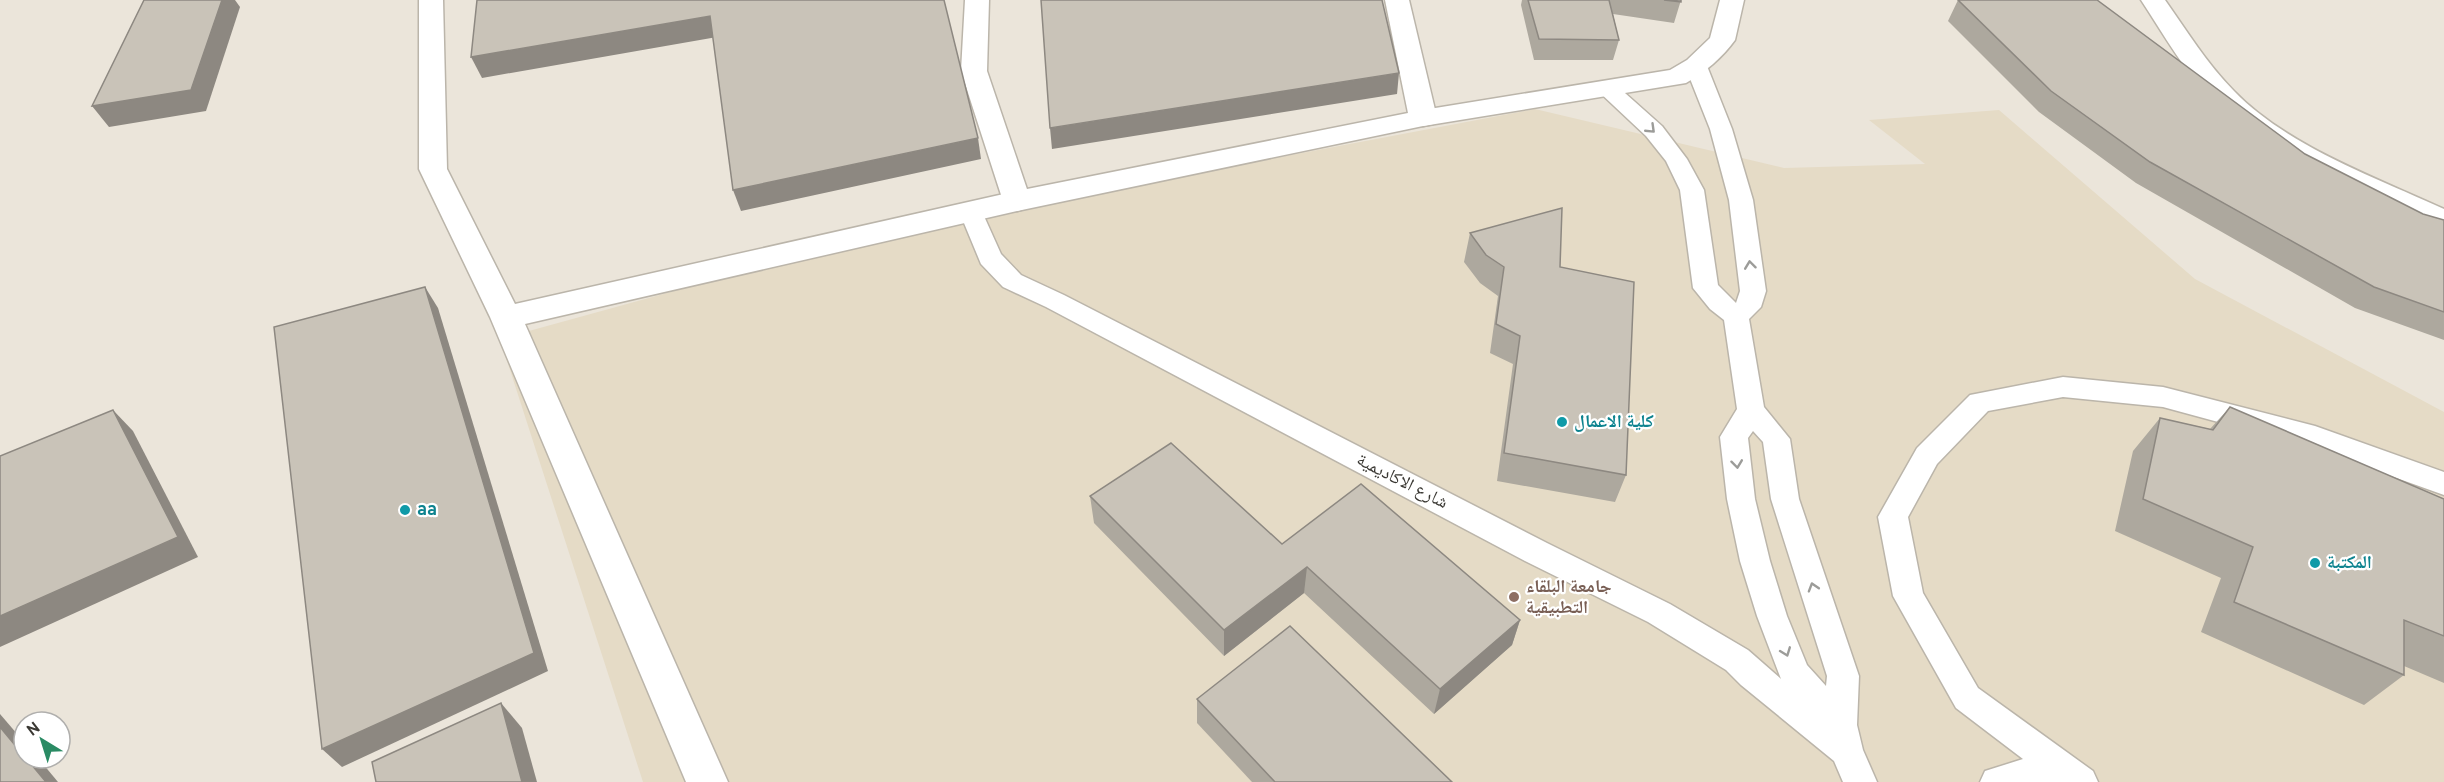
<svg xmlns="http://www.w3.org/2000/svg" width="2444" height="782" font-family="Overpass,'Noto Naskh Arabic',sans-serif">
	<rect width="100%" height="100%" fill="#ebe5da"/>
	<!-- education -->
	<polygon fill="#e5dbc6" points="1535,109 1784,168 1925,164 1869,120 1999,110 2195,279 2444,412 2444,782 643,782 500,339 895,230"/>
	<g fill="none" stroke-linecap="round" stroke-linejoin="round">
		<defs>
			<g id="lane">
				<path d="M1696 60 1704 61 1707 66 1732 129 1753 200 1766 291 1761 307 1749 319 1764 407 1790 439 1799 499 1859 676 1857 725 1863 750 1877 782H1843L1834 761 1741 685 1726 670 1648 622 1525 561 1046 307 1003 287 981 264 959 211 963 205 971 203 979 205 1001 254 1021 275 1064 295 1547 543 1670 604 1748 650 1781 679 1757 616 1740 561 1727 499 1720 437 1737 409 1724 320 1710 309 1693 288 1680 190 1666 161 1646 136 1597 90 1600 85 1608 83 1616 85 1662 126 1687 159 1704 190 1718 285 1736 303 1740 291 1729 200 1710 129 1685 66 1688 61ZM1753 431 1763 442 1771 499 1827 676 1826 686 1807 665 1787 616 1770 561 1755 499 1748 438Z"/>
				<polygon points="2063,377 2163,387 2315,426 2444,472 2444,495 2310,447 2163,407 2063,397 1988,411 1937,464 1908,517 1923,593 1978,688 2093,771 2098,782 1980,782 1985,771 2023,759 1956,708 1893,596 1878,517 1917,448 1970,395"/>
			</g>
			<g id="street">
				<polygon points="965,0 989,0 987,71 1031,201 1027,208 1017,211 1007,208 1003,201 961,71"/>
				<polygon points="1385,0 1409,0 1437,118 1433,124 1423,126 1413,124 1409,118"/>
			</g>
			<g id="secondary">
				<path d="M419 0H443L447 169 515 304 1017 191 1423 110 1670 70 1687 60 1710 38 1720 0H1744L1735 40C1722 58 1705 72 1686 83L1423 126 1017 211 525 324 728 782H686L490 317 419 169Z"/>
				<path d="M2141 0H2165C2187 31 2207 64 2234 91 2287 146 2375 177 2444 209V231C2422 225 2402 213 2381 203 2324 177 2261 149 2216 104 2186 74 2164 35 2141 0Z"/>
			</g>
		</defs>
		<!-- lane casing -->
		<use href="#lane" stroke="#bbb5aa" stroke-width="3"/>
		<!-- street casing -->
		<use href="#street" stroke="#bbb5aa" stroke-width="3"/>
		<!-- secondary casing -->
		<use href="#secondary" stroke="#bbb5aa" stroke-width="3"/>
		<!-- lane -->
		<use href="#lane" fill="#fff" fill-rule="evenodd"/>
		<!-- street -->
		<use href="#street" fill="#fff" fill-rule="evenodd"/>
		<!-- secondary -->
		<use href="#secondary" fill="#fff" fill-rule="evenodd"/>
	</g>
	<!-- wall -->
	<g fill="#ada89e">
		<polygon points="1522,0 1681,0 1674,23 1613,14 1619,40 1613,60 1534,60 1521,5"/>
		<polygon points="1958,0 2305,154 2423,214 2444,220 2444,340 2355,308 2136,183 2039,112 1948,21"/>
		<polygon points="1470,233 1560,267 1626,475 1615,502 1497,481 1513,364 1490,353 1498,296 1480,283 1464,262"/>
		<polygon points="2230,407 2444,499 2444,683 2404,666 2404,675 2364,705 2201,632 2221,578 2115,531 2133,451 2160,418 2210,429"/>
		<polygon points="1090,496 1282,544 1520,620 1512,645 1434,714 1304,593 1224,656 1094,523"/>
		<polygon points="1197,699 1452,782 1252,782 1197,723"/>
	</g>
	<!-- shaded-wall -->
	<g fill="#8d8881">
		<polygon points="222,0 235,0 240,7 206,111 109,127 92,106"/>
		<polygon points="710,16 717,37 482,78 471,57"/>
		<polygon points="1399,73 1397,94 1052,149 1050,128"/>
		<polygon points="978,138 981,159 741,211 733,190"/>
		<polygon points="425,287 438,308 548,671 342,767 322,749"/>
		<polygon points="113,410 133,431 198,557 0,647 0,616"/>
		<polygon points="1307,567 1304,593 1224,656 1224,630"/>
		<polygon points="1520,620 1512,645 1434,714 1440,689"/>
		<polygon points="501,703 522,728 537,782 522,782"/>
		<polygon points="0,714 24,742 24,756 0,727"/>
		<polygon points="26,758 38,758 58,782 46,782"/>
	</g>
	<!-- building -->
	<g fill="#c9c3b8" stroke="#8d8881" stroke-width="1.5">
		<polygon points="144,0 222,0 191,90 92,106"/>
		<polygon points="477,0 944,0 978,138 733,190 710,16 471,57"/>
		<polygon points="1041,0 1382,0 1399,73 1050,128"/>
		<polygon points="1528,0 1609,0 1619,40 1539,39"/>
		<polygon points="1664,0 1681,0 1681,2"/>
		<polygon points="1958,0 2097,0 2305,154 2423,214 2444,220 2444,312 2374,287 2150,162 2051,91"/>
		<polygon points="1562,208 1560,267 1634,282 1626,475 1504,453 1520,336 1496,324 1504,267 1486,255 1470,233"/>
		<polygon points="425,287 534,653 322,749 274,327"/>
		<polygon points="2230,407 2444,499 2444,636 2404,620 2404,675 2234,602 2253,547 2143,499 2160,418 2213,430"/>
		<polygon points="113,410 178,537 0,616 0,456"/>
		<polygon points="1171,443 1282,544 1361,484 1520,620 1440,689 1307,567 1224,630 1090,496"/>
		<polygon points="1290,626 1452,782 1275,782 1197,699"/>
		<polygon points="501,703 522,782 376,782 372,762"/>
		<polygon points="0,727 24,756 24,758 26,758 46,782 0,782"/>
	</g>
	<!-- one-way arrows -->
	<defs><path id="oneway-chevron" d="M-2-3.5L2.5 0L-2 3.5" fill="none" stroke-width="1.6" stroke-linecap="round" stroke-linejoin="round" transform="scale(1.5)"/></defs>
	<g stroke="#9c9c99">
		<use href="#oneway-chevron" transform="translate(1651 129) rotate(44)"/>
		<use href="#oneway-chevron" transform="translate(1750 265) rotate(-97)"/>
		<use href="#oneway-chevron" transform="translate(1737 464) rotate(83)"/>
		<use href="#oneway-chevron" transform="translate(1813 587) rotate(-107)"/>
		<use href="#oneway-chevron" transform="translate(1786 652) rotate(69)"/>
	</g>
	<!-- markers -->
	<g fill="#0f9aa8" stroke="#fff" stroke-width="2">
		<circle cx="1562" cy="422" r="6"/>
		<circle cx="405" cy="510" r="6"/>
		<circle cx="2315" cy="563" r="6"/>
	</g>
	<circle fill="#8d6e63" stroke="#fff" stroke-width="2" cx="1514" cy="597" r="6"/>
	<g text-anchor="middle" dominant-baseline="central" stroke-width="4.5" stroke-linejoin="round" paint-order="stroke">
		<!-- culture labels -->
		<g font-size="18" font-weight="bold" fill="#0d838f" stroke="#fff" text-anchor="start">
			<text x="1574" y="422">كلية الاعمال</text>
			<text x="417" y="510">aa</text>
			<text x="2327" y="563">المكتبة</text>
		</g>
		<!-- street labels -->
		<g font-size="18" fill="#3a3833" stroke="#fff">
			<text transform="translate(1402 482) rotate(27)">شارع الاكاديمية</text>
		</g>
		<!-- education labels -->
		<g font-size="18" font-weight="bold" fill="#785e54" stroke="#fff" text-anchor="start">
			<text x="1526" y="587">جامعة البلقاء<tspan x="1526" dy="21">التطبيقية</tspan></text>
		</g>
	</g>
	<!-- north arrow -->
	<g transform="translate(42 740) rotate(322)"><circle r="28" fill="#ffffff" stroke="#b0afad" stroke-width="1.5"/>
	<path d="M0-4.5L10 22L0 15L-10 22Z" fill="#2a8b64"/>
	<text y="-9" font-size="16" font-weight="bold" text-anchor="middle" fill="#3a3833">N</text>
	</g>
</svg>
